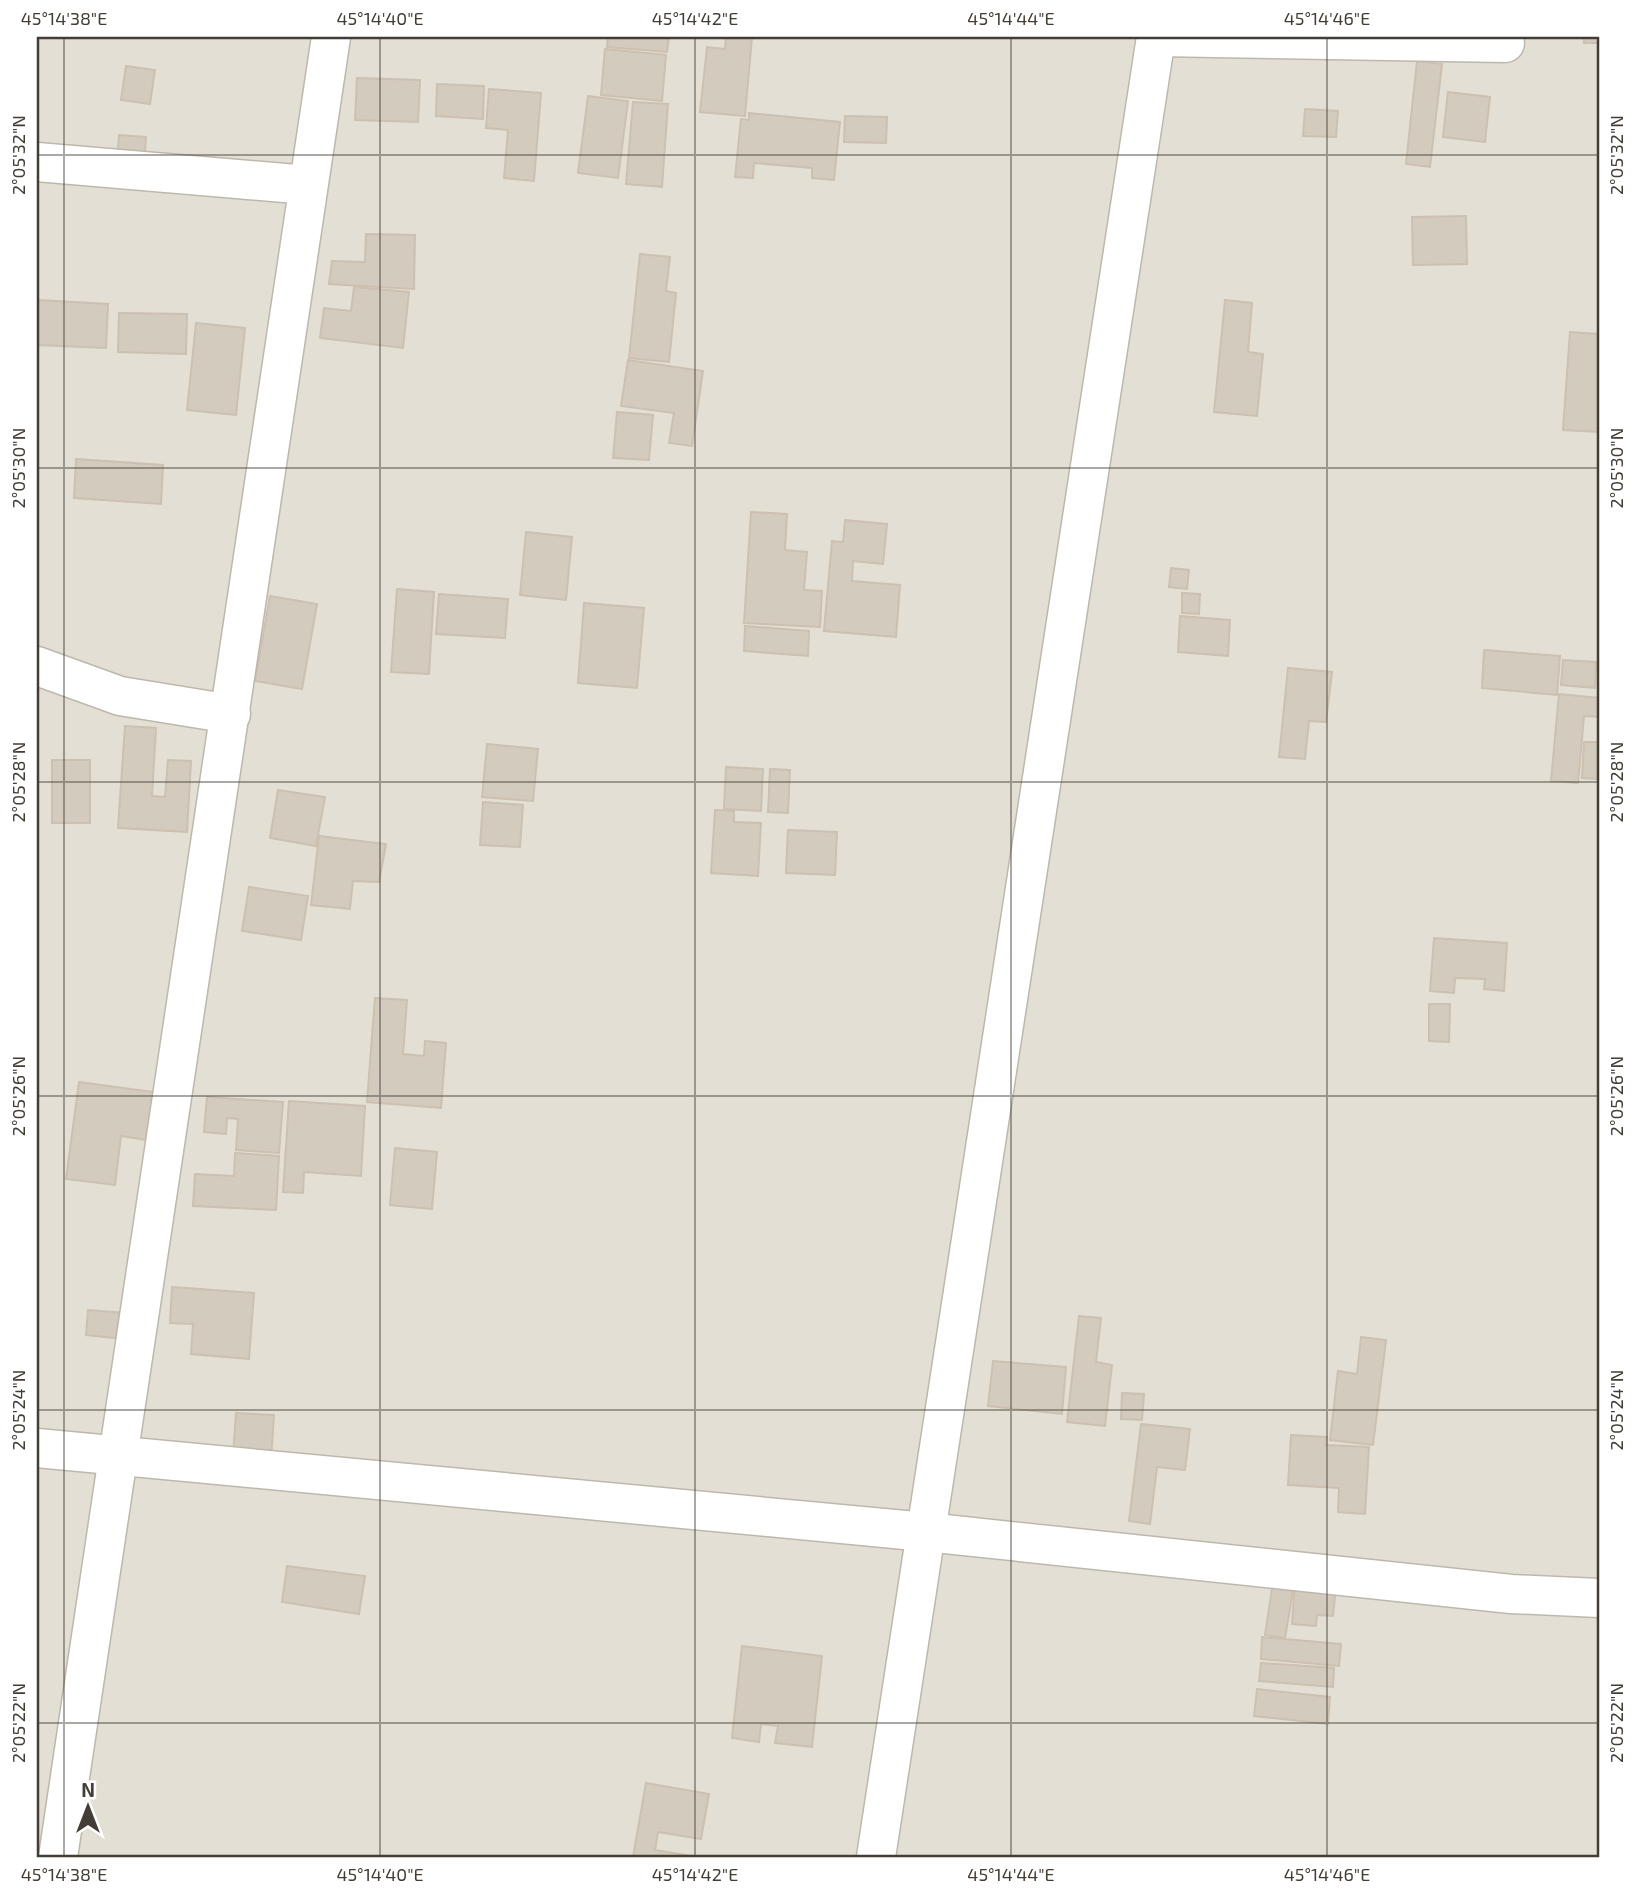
<svg xmlns="http://www.w3.org/2000/svg" width="1636" height="1894" font-family="'Exo 2',sans-serif">
	<rect width="100%" height="100%" fill="#f1ede5"/>
	<!-- residential -->
	<rect fill="#e4dfd4" x="37" y="37" width="1562" height="1820"/>
	<!-- building -->
	<g fill="#d4cbbf" stroke="#ccc0b0" stroke-width="2">
		<polygon points="608,37 669,37 667,52 607,47"/>
		<polygon points="726,37 752,37 745,116 700,112 707,47 725,49"/>
		<rect x="1584" y="37" width="15" height="6"/>
		<polygon points="605,49 666,55 662,101 601,95"/>
		<polygon points="1417,61 1442,64 1430,167 1406,164"/>
		<polygon points="126,66 155,70 150,104 121,100"/>
		<polygon points="357,78 420,80 418,122 355,120"/>
		<polygon points="437,84 484,86 483,119 436,116"/>
		<polygon points="489,89 541,93 534,181 504,178 508,130 486,128"/>
		<polygon points="1448,92 1490,97 1485,142 1443,137"/>
		<polygon points="588,96 628,101 618,178 578,173"/>
		<polygon points="633,102 668,104 662,187 626,184"/>
		<polygon points="1305,109 1338,111 1336,137 1303,136"/>
		<polygon points="749,113 840,122 834,180 812,178 812,168 754,163 753,178 735,177 741,119 749,120"/>
		<polygon points="845,116 887,117 886,143 844,142"/>
		<polygon points="119,135 146,137 144,167 117,165"/>
		<polygon points="1466,216 1467,264 1413,265 1412,217"/>
		<polygon points="366,234 415,235 414,289 329,284 332,261 365,262"/>
		<polygon points="640,254 670,257 666,291 676,293 669,362 629,358"/>
		<polygon points="354,287 409,292 403,348 320,338 324,308 351,311"/>
		<polygon points="38,300 108,304 106,348 37,345"/>
		<polygon points="1225,300 1252,303 1248,352 1263,354 1257,416 1214,412"/>
		<polygon points="119,313 187,314 186,354 118,352"/>
		<polygon points="196,323 245,328 236,415 187,410"/>
		<polygon points="1570,332 1599,334 1599,432 1563,430"/>
		<polygon points="628,360 703,371 692,446 669,443 674,413 621,406"/>
		<polygon points="617,412 653,415 649,460 613,458"/>
		<polygon points="76,459 163,465 161,504 74,498"/>
		<polygon points="751,512 787,514 785,550 807,552 804,590 822,591 820,627 744,623"/>
		<polygon points="845,520 887,524 883,564 853,561 852,581 900,585 896,637 824,631 832,541 843,542"/>
		<polygon points="526,532 572,537 566,600 520,595"/>
		<polygon points="1171,568 1189,570 1187,589 1169,587"/>
		<polygon points="397,589 434,592 429,674 391,672"/>
		<polygon points="1182,593 1200,594 1199,614 1182,613"/>
		<polygon points="439,594 508,599 505,638 436,634"/>
		<polygon points="270,596 317,604 302,689 255,681"/>
		<polygon points="584,603 644,608 637,688 578,683"/>
		<polygon points="1180,616 1230,620 1228,656 1178,652"/>
		<polygon points="745,626 809,631 808,656 744,651"/>
		<polygon points="1484,650 1560,656 1557,695 1482,688"/>
		<polygon points="1563,660 1596,662 1595,688 1561,685"/>
		<polygon points="1288,668 1332,672 1326,722 1309,721 1305,759 1279,757"/>
		<polygon points="1559,694 1599,698 1599,717 1584,716 1578,783 1551,781"/>
		<polygon points="125,726 156,728 152,796 165,797 168,760 191,761 187,832 118,828"/>
		<polygon points="1584,742 1599,742 1599,779 1582,778"/>
		<polygon points="487,744 538,749 533,801 482,797"/>
		<rect x="52" y="760" width="38" height="63"/>
		<polygon points="726,767 763,769 761,811 724,809"/>
		<polygon points="770,769 790,770 788,813 768,812"/>
		<polygon points="278,790 325,797 316,846 270,838"/>
		<polygon points="483,802 523,805 520,847 480,845"/>
		<polygon points="715,810 734,811 734,822 761,823 758,876 711,873"/>
		<polygon points="788,830 837,832 835,875 786,873"/>
		<polygon points="319,836 386,844 379,882 353,881 350,909 311,905"/>
		<polygon points="249,887 308,896 301,940 242,931"/>
		<polygon points="1434,938 1507,943 1504,991 1484,989 1485,979 1455,978 1454,993 1430,991"/>
		<polygon points="375,998 407,1000 403,1054 424,1056 425,1041 446,1043 441,1108 367,1102"/>
		<polygon points="1429,1004 1450,1004 1449,1042 1429,1041"/>
		<polygon points="79,1082 154,1092 147,1140 121,1136 115,1185 66,1179"/>
		<polygon points="207,1097 283,1102 279,1153 236,1150 238,1119 227,1118 226,1134 204,1132"/>
		<polygon points="289,1101 365,1106 361,1176 304,1172 303,1193 283,1192"/>
		<polygon points="395,1148 437,1152 432,1209 390,1205"/>
		<polygon points="235,1153 279,1156 276,1210 193,1206 195,1174 234,1176"/>
		<polygon points="172,1287 254,1293 249,1359 191,1354 193,1324 170,1323"/>
		<polygon points="88,1310 126,1313 124,1339 86,1335"/>
		<polygon points="1079,1316 1101,1318 1096,1362 1112,1365 1105,1426 1067,1422"/>
		<polygon points="1361,1337 1386,1340 1373,1445 1330,1440 1338,1371 1357,1374"/>
		<polygon points="993,1361 1066,1367 1062,1414 988,1406"/>
		<polygon points="1122,1393 1144,1394 1142,1420 1121,1419"/>
		<polygon points="236,1413 274,1415 271,1459 233,1457"/>
		<polygon points="1141,1424 1190,1429 1185,1470 1157,1467 1150,1524 1129,1521"/>
		<polygon points="1291,1435 1327,1437 1326,1445 1369,1447 1365,1514 1338,1512 1339,1488 1288,1485"/>
		<polygon points="287,1566 365,1576 359,1614 282,1602"/>
		<polygon points="1273,1582 1294,1585 1285,1638 1265,1635"/>
		<polygon points="1295,1584 1336,1587 1333,1616 1317,1615 1316,1626 1292,1624"/>
		<polygon points="1262,1637 1341,1644 1339,1666 1261,1659"/>
		<polygon points="742,1646 822,1656 812,1747 775,1743 778,1726 761,1724 759,1742 732,1738"/>
		<polygon points="1261,1663 1334,1668 1333,1687 1259,1681"/>
		<polygon points="1257,1689 1330,1697 1328,1724 1254,1716"/>
		<polygon points="646,1783 709,1794 701,1839 658,1832 655,1850 698,1857 633,1857"/>
	</g>
	<g fill="none" stroke-linecap="round" stroke-linejoin="round">
		<defs>
			<g id="minor">
				<polyline points="1158,37 1505,43"/>
				<polyline points="37,162 308,185"/>
				<polyline points="37,666 120,696 231,714"/>
				<polyline points="37,1448 926,1532 1511,1594 1599,1598"/>
				<polyline points="58,1857 331,37"/>
				<polyline points="876,1857 1156,37"/>
			</g>
		</defs>
		<!-- minor casing -->
		<use href="#minor" stroke="#beb7ac" stroke-width="41"/>
		<!-- minor -->
		<use href="#minor" stroke="#fff" stroke-width="38"/>
	</g>
	<!-- ticks -->
	<path fill="none" stroke="#433d35" stroke-width="2" stroke-opacity="0.45" d="M64 37V1857M380 37V1857M695 37V1857M1011 37V1857M1327 37V1857M37 155H1599M37 468H1599M37 782H1599M37 1096H1599M37 1410H1599M37 1723H1599"/>
	<!-- border -->
	<rect width="1636" height="1894" fill="none" stroke="#ffffff" stroke-width="77"/>
	<!-- north arrow -->
	<g transform="translate(88 1807)" stroke="#ffffff" stroke-width="5" paint-order="stroke">
	<path d="M0-5L12 26L0 18L-12 26Z" fill="#433d35"/>
	<text y="-10" font-size="19" font-weight="bold" text-anchor="middle" fill="#433d35">N</text>
	</g>
	<rect x="38" y="38" width="1560" height="1818" fill="none" stroke="#433d35" stroke-width="2.5"/>
	<g font-size="18" text-anchor="middle" fill="#433d35">
		<text x="64" y="25">45°14'38"E</text>
		<text x="380" y="25">45°14'40"E</text>
		<text x="695" y="25">45°14'42"E</text>
		<text x="1011" y="25">45°14'44"E</text>
		<text x="1327" y="25">45°14'46"E</text>
		<text transform="translate(19 155) rotate(-90)" y="6">2°05'32"N</text>
		<text transform="translate(1617 155) rotate(-90)" y="6">2°05'32"N</text>
		<text transform="translate(19 468) rotate(-90)" y="6">2°05'30"N</text>
		<text transform="translate(1617 468) rotate(-90)" y="6">2°05'30"N</text>
		<text transform="translate(19 782) rotate(-90)" y="6">2°05'28"N</text>
		<text transform="translate(1617 782) rotate(-90)" y="6">2°05'28"N</text>
		<text transform="translate(19 1096) rotate(-90)" y="6">2°05'26"N</text>
		<text transform="translate(1617 1096) rotate(-90)" y="6">2°05'26"N</text>
		<text transform="translate(19 1410) rotate(-90)" y="6">2°05'24"N</text>
		<text transform="translate(1617 1410) rotate(-90)" y="6">2°05'24"N</text>
		<text transform="translate(19 1723) rotate(-90)" y="6">2°05'22"N</text>
		<text transform="translate(1617 1723) rotate(-90)" y="6">2°05'22"N</text>
		<text x="64" y="1881">45°14'38"E</text>
		<text x="380" y="1881">45°14'40"E</text>
		<text x="695" y="1881">45°14'42"E</text>
		<text x="1011" y="1881">45°14'44"E</text>
		<text x="1327" y="1881">45°14'46"E</text>
	</g>
</svg>
